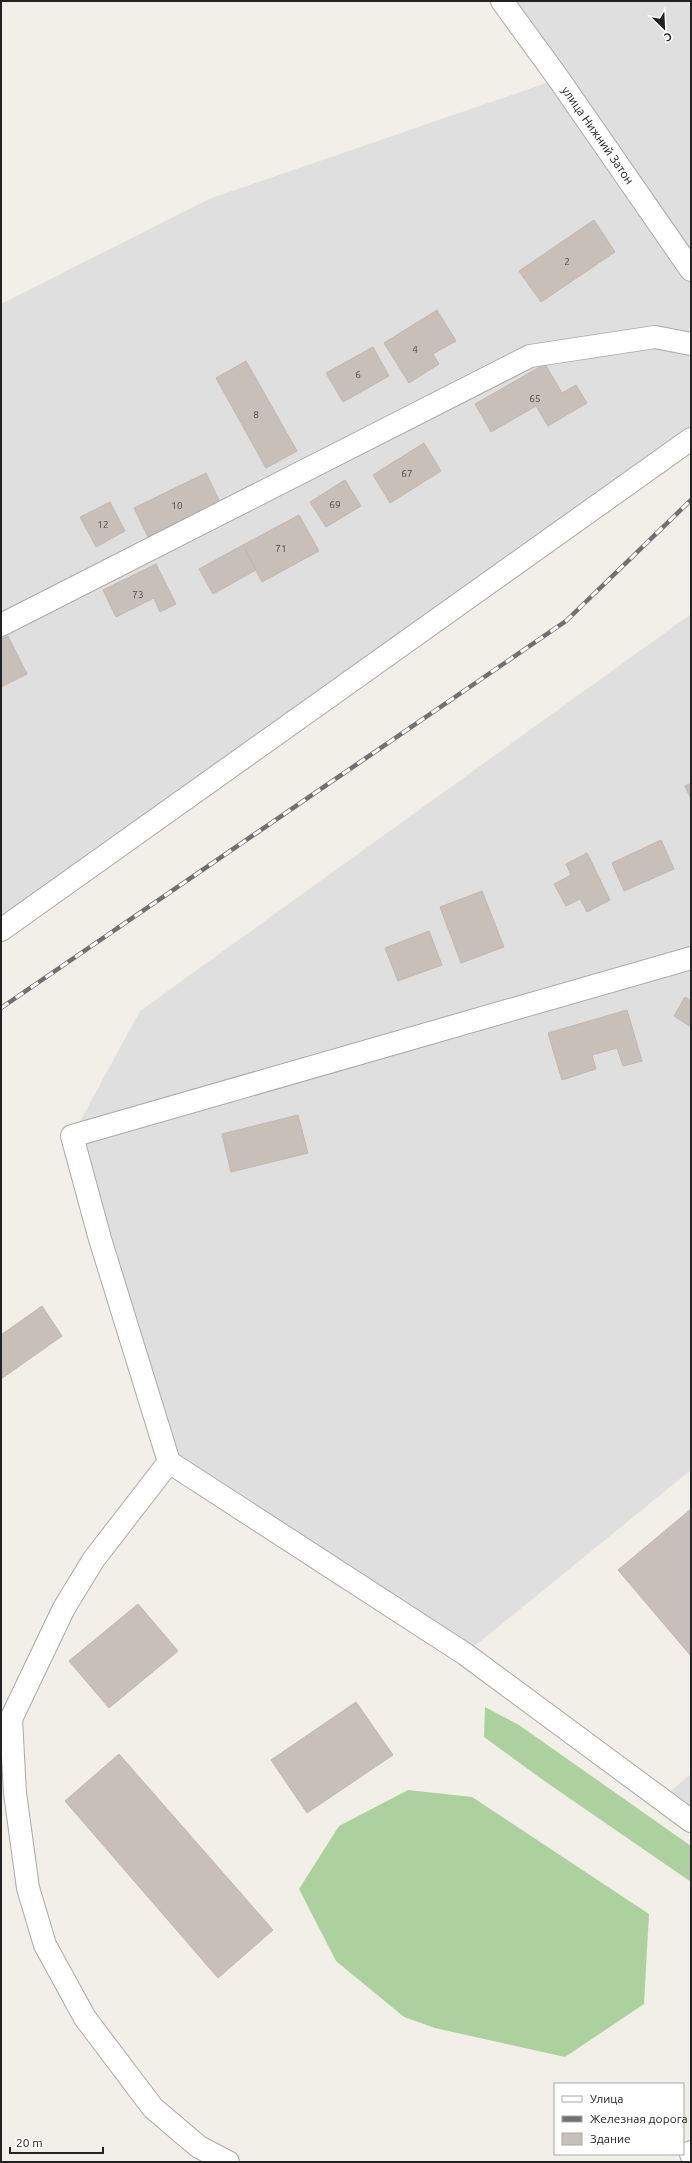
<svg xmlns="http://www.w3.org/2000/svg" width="692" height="2163" font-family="Ubuntu,sans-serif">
	<rect width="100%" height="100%" fill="#f2efe9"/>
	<!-- residential -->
	<g fill="#e0dfdf">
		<polygon points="499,1 691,1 691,439 1,930 1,304 209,199 558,79"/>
		<polygon points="691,614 691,1470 465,1654 169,1462 72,1136 140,1011"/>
		<polygon points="691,1774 691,1821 661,1799"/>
	</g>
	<!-- forest -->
	<g fill="#add19e">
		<polygon points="485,1707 519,1725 691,1846 691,1882 543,1780 484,1737"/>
		<polygon points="408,1790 472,1797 649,1914 644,2004 565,2057 435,2028 404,2017 336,1961 299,1889 339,1826"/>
	</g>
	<!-- building -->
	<g fill="#c7bfb8" stroke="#c4b6ab">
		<polygon points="594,220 615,252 541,302 519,271"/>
		<polygon points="437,310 456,341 433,354 439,364 409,383 384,343"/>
		<polygon points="373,347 389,376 343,402 326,373"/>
		<polygon points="246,361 297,451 266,468 216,378"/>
		<polygon points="545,364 562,393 576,385 587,403 548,426 536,406 491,432 475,404"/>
		<polygon points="424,443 441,471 390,503 373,475"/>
		<polygon points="206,473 220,502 148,537 134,508"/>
		<polygon points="345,480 361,506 326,527 310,502"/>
		<polygon points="110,502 125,531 96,547 80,517"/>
		<polygon points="299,515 319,551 262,582 243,545"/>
		<polygon points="243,545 256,570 213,594 199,569"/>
		<polygon points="156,564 176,604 160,612 154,598 116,617 103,590"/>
		<polygon points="8,636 27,674 1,687 1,639"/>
		<polygon points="691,783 691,799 685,786"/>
		<polygon points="661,840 674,869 624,891 612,863"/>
		<polygon points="587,853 610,900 587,912 580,899 566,906 554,884 571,875 566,864"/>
		<polygon points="482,891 504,947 461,963 440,907"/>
		<polygon points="429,931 442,965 398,981 385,948"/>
		<polygon points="685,997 691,1001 691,1027 674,1016"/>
		<polygon points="627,1010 642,1061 623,1066 617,1048 592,1055 596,1069 562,1080 548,1033"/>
		<polygon points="298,1115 308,1153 231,1172 222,1134"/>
		<polygon points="42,1306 62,1336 1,1379 1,1335"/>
		<polygon points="691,1509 691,1656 618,1570"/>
		<polygon points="138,1604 178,1651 109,1708 69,1661"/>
		<polygon points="356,1702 393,1755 307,1813 271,1760"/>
		<polygon points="119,1754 273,1930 218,1978 65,1801"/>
	</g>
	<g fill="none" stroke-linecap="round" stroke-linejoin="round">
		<defs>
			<g id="minor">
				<polyline points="502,1 558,78 691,270"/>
				<polyline points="1,625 530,356 655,337 691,344"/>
				<polyline points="1,930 691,439"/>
				<polyline points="691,958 72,1136 100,1239 169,1462 465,1654 691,1821"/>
				<polyline points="169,1462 94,1559 64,1608 11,1719 15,1793 28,1888 45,1945 85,2018 153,2108 199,2147 228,2162"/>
				<polyline points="691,2152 691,2154"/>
			</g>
		</defs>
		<!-- minor casing -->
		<use href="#minor" stroke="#a9a9a9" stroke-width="24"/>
		<!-- minor -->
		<use href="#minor" stroke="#fff" stroke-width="22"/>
		<defs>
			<polyline id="rail" points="1,1008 566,621 691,500"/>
		</defs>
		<!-- rail casing -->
		<use href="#rail" stroke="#707070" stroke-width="4.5"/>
		<!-- rail -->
		<use href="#rail" stroke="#fff" stroke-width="3" stroke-dasharray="9" stroke-linecap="butt"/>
	</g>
	<g text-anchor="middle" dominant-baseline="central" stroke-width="3.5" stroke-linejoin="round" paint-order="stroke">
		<!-- number labels -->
		<g font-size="10" fill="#4b4948">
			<text x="567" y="261">2</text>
			<text x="415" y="349">4</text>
			<text x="358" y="374">6</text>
			<text x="535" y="398">65</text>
			<text x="256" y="414">8</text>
			<text x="407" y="473">67</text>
			<text x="335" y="504">69</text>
			<text x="177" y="505">10</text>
			<text x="103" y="524">12</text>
			<text x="281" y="548">71</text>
			<text x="138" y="594">73</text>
		</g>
		<!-- street labels -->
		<g font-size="12" fill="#222" stroke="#fff">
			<text transform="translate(598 135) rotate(55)">улица Нижний Затон</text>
		</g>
	</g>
	<!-- border -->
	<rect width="692" height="2163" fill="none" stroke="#222222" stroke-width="4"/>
	<!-- legend -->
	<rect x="554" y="2083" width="130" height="72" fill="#ffffff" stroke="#a7a7a7"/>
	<rect x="562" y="2096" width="20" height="6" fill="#ffffff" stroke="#a7a7a7"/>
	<text x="590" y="2103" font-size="12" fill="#222222">Улица</text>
	<rect x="562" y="2116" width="20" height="6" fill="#707070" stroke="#a7a7a7"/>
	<text x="590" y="2123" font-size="12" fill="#222222">Железная дорога</text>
	<rect x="562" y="2133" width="20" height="12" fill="#c7bfb8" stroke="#a7a7a7"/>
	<text x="590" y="2143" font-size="12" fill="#222222">Здание</text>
	<!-- north arrow -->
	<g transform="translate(664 28) rotate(156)" stroke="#ffffff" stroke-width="3" paint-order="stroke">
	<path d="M0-3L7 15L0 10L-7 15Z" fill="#222222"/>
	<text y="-6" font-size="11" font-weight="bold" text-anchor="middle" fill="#222222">С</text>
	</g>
	<!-- scale -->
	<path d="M10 2147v6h93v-6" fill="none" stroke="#222222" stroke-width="2"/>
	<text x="16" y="2147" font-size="12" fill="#222222" stroke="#ffffff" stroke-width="3" paint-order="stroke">20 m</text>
</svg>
